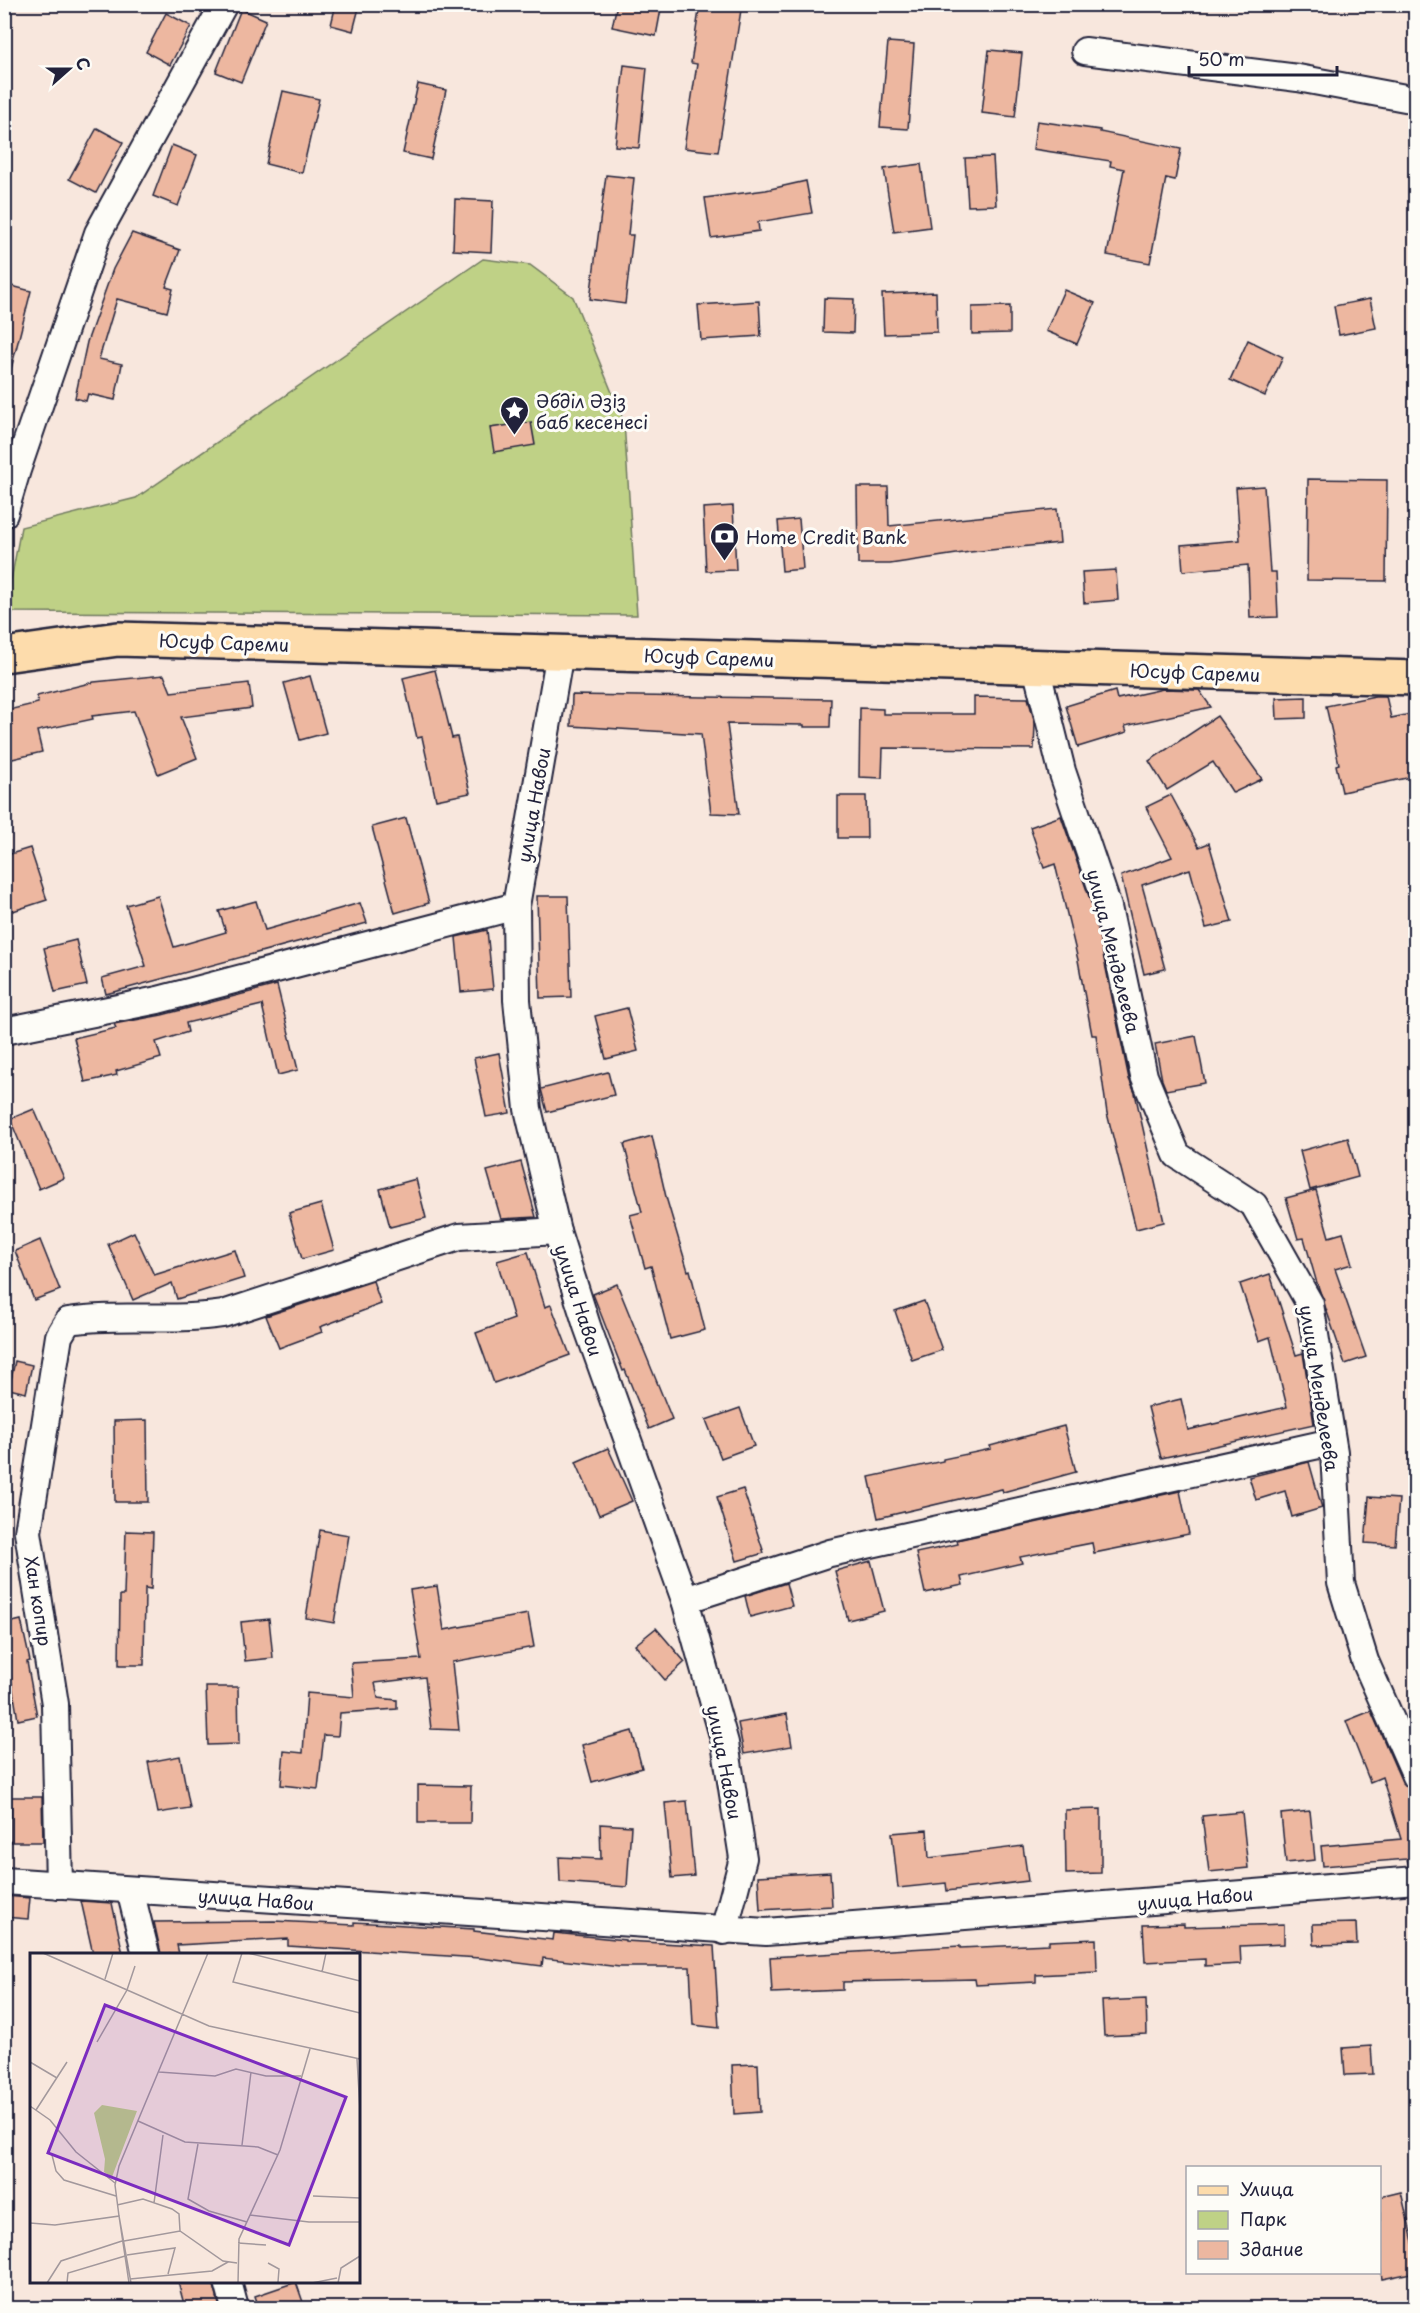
<svg xmlns="http://www.w3.org/2000/svg" width="1420" height="2313" font-family="'Playpen Sans',sans-serif">
	<rect width="100%" height="100%" fill="#f8e7dd"/>
	<filter id="ink" filterUnits="userSpaceOnUse"><feTurbulence type="fractalNoise" baseFrequency=".0167" numOctaves="2"/><feDisplacementMap in="SourceGraphic" scale="12" xChannelSelector="R" yChannelSelector="G"/><feConvolveMatrix kernelMatrix="1 2 1 2 8 2 1 2 1" color-interpolation-filters="sRGB"/></filter>
	<g filter="url(#ink)">
		<!-- green -->
		<polygon fill="#bfd186" stroke="#707a60" stroke-width="1.5" points="483,259 530,265 573,297 624,422 637,615 5,612 21,527 136,498"/>
		<!-- building -->
		<g fill="#edb7a0" stroke="#22223b" stroke-width="1.5">
			<polygon points="336,4 360,4 353,31 331,25"/>
			<polygon points="617,4 662,4 656,36 612,27"/>
			<polygon points="700,4 741,10 718,152 684,148 697,64 691,63"/>
			<polygon points="241,9 266,20 241,82 216,72"/>
			<polygon points="166,13 191,26 170,65 146,52"/>
			<polygon points="888,42 914,44 908,129 880,127"/>
			<polygon points="989,50 1022,53 1015,117 982,113"/>
			<polygon points="624,65 647,68 639,148 615,146"/>
			<polygon points="418,84 446,90 431,159 403,153"/>
			<polygon points="283,91 319,99 302,173 266,164"/>
			<polygon points="1037,121 1100,130 1100,132 1181,149 1175,180 1166,178 1150,263 1107,255 1124,169 1110,166 1111,161 1033,149"/>
			<polygon points="97,128 123,142 96,193 69,179"/>
			<polygon points="172,145 197,155 178,206 153,196"/>
			<polygon points="993,157 996,205 968,206 965,158"/>
			<polygon points="921,164 930,227 894,232 884,169"/>
			<polygon points="606,175 634,178 628,235 633,235 625,304 590,299"/>
			<polygon points="806,181 812,213 758,222 759,231 711,238 705,198 766,190"/>
			<polygon points="455,199 493,201 491,252 453,250"/>
			<polygon points="132,233 180,250 166,287 173,289 167,312 117,299 99,359 122,364 115,400 88,394 86,401 75,398 87,342 113,269"/>
			<polygon points="4,284 31,291 10,373 4,373"/>
			<polygon points="1064,290 1095,303 1077,344 1046,331"/>
			<polygon points="936,292 937,332 884,334 882,294"/>
			<polygon points="824,298 854,299 853,333 823,332"/>
			<polygon points="1370,299 1376,328 1339,335 1334,306"/>
			<polygon points="759,301 761,336 701,340 698,305"/>
			<polygon points="1010,306 1010,333 972,334 972,307"/>
			<polygon points="1248,340 1283,357 1265,396 1230,380"/>
			<polygon points="531,422 535,445 494,452 490,428"/>
			<polygon points="1308,479 1387,480 1386,581 1307,580"/>
			<polygon points="1264,486 1270,572 1276,572 1278,617 1250,618 1248,565 1183,571 1181,545 1240,540 1236,488"/>
			<polygon points="857,487 888,487 889,526 1057,509 1060,543 970,552 890,564 858,564"/>
			<polygon points="733,506 736,570 706,571 703,508"/>
			<polygon points="799,519 803,569 782,571 778,521"/>
			<polygon points="1116,570 1118,600 1084,603 1082,572"/>
			<polygon points="435,670 452,738 457,737 470,793 436,800 422,737 417,738 403,678"/>
			<polygon points="164,675 171,692 249,683 252,708 181,717 197,758 158,774 134,711 92,716 93,719 37,731 42,752 4,761 4,711 38,703 37,696 94,682"/>
			<polygon points="310,676 326,733 300,740 284,683"/>
			<polygon points="1163,689 1199,690 1211,707 1125,726 1127,732 1078,747 1066,706 1115,691 1117,699"/>
			<polygon points="572,695 831,699 830,727 804,727 804,725 727,724 739,814 711,813 701,734 571,726"/>
			<polygon points="1375,696 1386,696 1391,718 1416,713 1416,776 1342,792 1336,765 1339,764 1326,706"/>
			<polygon points="974,697 1028,698 1035,723 1034,749 883,748 882,778 859,777 860,708 883,709 883,714 974,714"/>
			<polygon points="1306,697 1306,718 1277,719 1276,698"/>
			<polygon points="1217,716 1262,779 1233,793 1213,762 1167,790 1149,761"/>
			<polygon points="1171,795 1199,847 1209,843 1232,922 1206,928 1190,869 1142,885 1165,969 1144,974 1121,876 1172,857 1146,807"/>
			<polygon points="838,796 866,796 867,838 838,838"/>
			<polygon points="1061,816 1094,911 1129,1079 1135,1093 1164,1222 1136,1229 1107,1113 1096,1035 1092,1035 1078,960 1055,864 1044,868 1030,827"/>
			<polygon points="406,818 429,903 395,913 372,827"/>
			<polygon points="30,848 47,900 13,911 4,886 4,856"/>
			<polygon points="158,896 174,947 226,932 219,911 256,901 265,930 360,903 367,923 106,994 102,978 146,966 126,905"/>
			<polygon points="537,896 568,896 571,997 540,998"/>
			<polygon points="487,930 493,989 461,992 456,937"/>
			<polygon points="76,940 87,985 55,992 44,948"/>
			<polygon points="277,985 298,1070 278,1075 262,1005 186,1023 188,1032 156,1042 161,1058 116,1071 117,1075 85,1082 74,1038 116,1028 114,1024 162,1015"/>
			<polygon points="627,1008 638,1051 606,1059 595,1016"/>
			<polygon points="1196,1036 1205,1083 1166,1090 1162,1080 1155,1044"/>
			<polygon points="499,1053 510,1113 486,1117 474,1058"/>
			<polygon points="608,1072 614,1095 547,1112 541,1089"/>
			<polygon points="34,1109 64,1178 39,1189 10,1119"/>
			<polygon points="652,1136 666,1197 688,1271 690,1270 705,1330 670,1339 651,1266 645,1268 630,1215 642,1212 624,1144"/>
			<polygon points="1348,1138 1358,1177 1310,1190 1300,1151"/>
			<polygon points="521,1162 536,1217 501,1219 487,1171"/>
			<polygon points="416,1179 426,1218 390,1227 380,1189"/>
			<polygon points="1316,1190 1329,1237 1343,1233 1352,1264 1335,1269 1366,1357 1345,1364 1316,1280 1304,1238 1298,1239 1286,1198"/>
			<polygon points="321,1204 334,1250 302,1259 289,1213"/>
			<polygon points="134,1232 154,1275 235,1250 244,1278 177,1299 172,1283 133,1300 108,1244"/>
			<polygon points="40,1240 60,1290 34,1300 15,1251"/>
			<polygon points="528,1252 545,1307 551,1305 570,1355 494,1383 476,1333 514,1319 497,1261"/>
			<polygon points="1270,1274 1296,1355 1303,1353 1314,1424 1161,1458 1148,1407 1181,1399 1188,1430 1287,1407 1270,1337 1259,1341 1240,1284"/>
			<polygon points="373,1281 381,1304 320,1327 322,1332 279,1348 266,1316"/>
			<polygon points="617,1284 672,1419 649,1429 625,1370 623,1371 593,1294"/>
			<polygon points="924,1301 942,1350 912,1360 895,1311"/>
			<polygon points="15,1361 32,1365 26,1393 9,1389"/>
			<polygon points="740,1408 754,1446 721,1458 706,1420"/>
			<polygon points="147,1420 148,1502 115,1502 114,1421"/>
			<polygon points="1064,1426 1076,1472 1003,1492 1002,1489 878,1518 869,1477 943,1461 943,1459 991,1449 990,1446"/>
			<polygon points="608,1448 632,1501 599,1515 576,1462"/>
			<polygon points="1309,1462 1322,1508 1292,1517 1285,1491 1256,1500 1249,1477"/>
			<polygon points="743,1489 764,1553 737,1561 717,1497"/>
			<polygon points="1180,1491 1189,1534 1094,1553 1092,1543 1020,1557 1022,1563 961,1577 963,1585 925,1593 916,1553 958,1544 957,1540"/>
			<polygon points="1369,1497 1399,1499 1395,1545 1365,1543"/>
			<polygon points="320,1530 349,1535 334,1623 306,1618"/>
			<polygon points="126,1531 153,1532 151,1589 145,1588 144,1665 119,1665 120,1595 124,1595"/>
			<polygon points="871,1561 884,1611 848,1620 835,1571"/>
			<polygon points="786,1583 792,1606 750,1617 745,1596"/>
			<polygon points="437,1586 444,1630 528,1614 534,1647 452,1662 459,1730 431,1729 425,1677 375,1683 378,1698 397,1700 397,1709 340,1713 338,1736 324,1735 318,1789 281,1785 284,1751 303,1753 307,1693 354,1697 351,1663 421,1659 410,1590"/>
			<polygon points="269,1619 273,1658 245,1661 241,1622"/>
			<polygon points="21,1620 30,1661 27,1662 37,1716 18,1720 9,1666 4,1667 4,1624"/>
			<polygon points="656,1628 685,1662 665,1680 635,1645"/>
			<polygon points="206,1687 238,1687 239,1744 208,1745"/>
			<polygon points="1371,1711 1402,1782 1411,1790 1416,1802 1416,1865 1409,1866 1407,1859 1323,1866 1321,1846 1401,1839 1382,1777 1370,1782 1346,1721"/>
			<polygon points="787,1714 792,1746 744,1754 738,1723"/>
			<polygon points="632,1731 642,1768 592,1782 582,1745"/>
			<polygon points="180,1756 190,1808 158,1813 148,1762"/>
			<polygon points="418,1785 471,1786 470,1823 418,1823"/>
			<polygon points="11,1797 42,1797 43,1842 11,1842"/>
			<polygon points="687,1801 694,1876 672,1878 665,1803"/>
			<polygon points="1101,1809 1101,1873 1066,1874 1065,1810"/>
			<polygon points="1310,1811 1315,1860 1286,1863 1281,1814"/>
			<polygon points="1242,1812 1248,1868 1209,1872 1202,1816"/>
			<polygon points="600,1824 631,1826 627,1887 560,1882 559,1857 601,1859"/>
			<polygon points="927,1830 929,1858 1023,1846 1028,1881 947,1891 946,1883 898,1888 892,1833"/>
			<polygon points="830,1872 832,1906 760,1910 758,1876"/>
			<polygon points="4,1896 30,1898 28,1919 4,1917"/>
			<polygon points="81,1901 112,1903 123,1954 93,1954"/>
			<polygon points="274,1921 354,1925 354,1922 474,1929 474,1931 553,1940 554,1933 625,1940 625,1941 714,1946 719,2028 693,2025 690,1967 620,1967 543,1958 542,1966 480,1958 288,1946 288,1939 177,1945 179,1954 161,1954 154,1922"/>
			<polygon points="1356,1923 1357,1944 1314,1945 1313,1924"/>
			<polygon points="1184,1924 1184,1927 1284,1924 1284,1944 1240,1946 1241,1964 1205,1966 1205,1959 1145,1962 1143,1925"/>
			<polygon points="1096,1939 1097,1972 1036,1975 1036,1982 976,1985 975,1979 843,1982 843,1990 772,1993 770,1957 960,1946 960,1948 1049,1944 1049,1941"/>
			<polygon points="1146,1999 1147,2034 1104,2036 1102,2001"/>
			<polygon points="1371,2046 1373,2074 1345,2075 1343,2048"/>
			<polygon points="758,2064 760,2112 734,2114 732,2065"/>
			<polygon points="1401,2192 1416,2254 1416,2272 1382,2279 1380,2266 1380,2197"/>
			<polygon points="178,2282 213,2282 220,2308 185,2308"/>
			<polygon points="296,2282 305,2308 259,2308 255,2296"/>
		</g>
		<g fill="none" stroke-linecap="round" stroke-linejoin="round">
			<defs>
				<g id="minor">
					<polyline points="1085,51 1298,78 1416,100"/>
					<polyline points="4,514 17,470 98,233 224,4"/>
					<polyline points="560,652 516,906 517,1000 528,1109 557,1231 587,1326 685,1600 725,1743 743,1858 724,1931"/>
					<polyline points="1036,667 1062,771 1108,907 1144,1076 1177,1155 1254,1205 1310,1304 1334,1452 1341,1583 1365,1661 1416,1776"/>
					<polyline points="4,1031 158,1000 516,906"/>
					<polyline points="685,1600 830,1553 1332,1442"/>
					<polyline points="4,1881 766,1932 1416,1880"/>
					<path d="M59 1885 55 1704 28 1532 59 1336 68 1321C119 1313 171 1322 223 1314L459 1237 557 1231"/>
					<polyline points="130,1890 146,1954"/>
					<polyline points="228,2282 235,2308"/>
				</g>
				<polyline id="major" points="4,655 118,639 1416,678"/>
			</defs>
			<!-- minor casing -->
			<use href="#minor" stroke="#22223b" stroke-width="30"/>
			<!-- major casing -->
			<use href="#major" stroke="#22223b" stroke-width="38"/>
			<!-- minor -->
			<use href="#minor" stroke="#fdfcf7" stroke-width="26"/>
			<!-- major -->
			<use href="#major" stroke="#fddcac" stroke-width="33"/>
		</g>
	</g>
	<!-- icons -->
	<defs>
		<symbol id="sight-pin" viewBox="-11 -11 22 30"><path d="M0 17L-7.5 6A9.5 9.5 0 1 1 7.5 6Z" fill="#22223b" stroke="#fdfcf7"/><path d="M0-6L1.8-2.2L6-1.7L2.9 1.2L3.7 5.4L0 3.3L-3.7 5.4L-2.9 1.2L-6-1.7L-1.8-2.2Z" fill="#fff"/></symbol>
		<symbol id="bank-pin" viewBox="-11 -11 22 30"><path d="M0 17L-7.5 6A9.5 9.5 0 1 1 7.5 6Z" fill="#22223b" stroke="#fdfcf7"/><path d="M-6-4H6V4H-6ZM0-2.3a2.3 2.3 0 1 0 0 4.6a2.3 2.3 0 1 0 0-4.6Z" fill="#fff"/></symbol>
	</defs>
	<g fill-rule="evenodd">
		<use href="#sight-pin" x="498" y="394" width="33" height="45"/>
		<use href="#bank-pin" x="708" y="520" width="33" height="45"/>
	</g>
	<g text-anchor="middle" dominant-baseline="central" stroke-width="6" stroke-linejoin="round" paint-order="stroke">
		<!-- poi labels -->
		<g font-size="18" fill="#22223b" stroke="#fdfcf7" text-anchor="start">
			<text x="536" y="400">Әбділ Әзіз<tspan x="536" dy="21">баб кесенесі</tspan></text>
			<text x="746" y="536">Home Credit Bank</text>
		</g>
		<!-- street labels -->
		<g font-size="18" fill="#22223b" stroke="#fdfcf7">
			<text transform="translate(224 642) rotate(2)">Юсуф Сареми</text>
			<text transform="translate(709 657) rotate(2)">Юсуф Сареми</text>
			<text transform="translate(1195 672) rotate(2)">Юсуф Сареми</text>
			<text transform="translate(533 805) rotate(-80)">улица Навои</text>
			<text transform="translate(1114 951) rotate(76)">улица Менделеева</text>
			<text transform="translate(579 1300) rotate(72)">улица Навои</text>
			<text transform="translate(1320 1388) rotate(81)">улица Менделеева</text>
			<text transform="translate(39 1601) rotate(81)">Хан копир</text>
			<text transform="translate(725 1762) rotate(79)">улица Навои</text>
			<text transform="translate(1195 1898) rotate(-5)">улица Навои</text>
			<text transform="translate(256 1899) rotate(4)">улица Навои</text>
		</g>
	</g>
	<!-- overview -->
	<g transform="translate(30 1953)">
		<rect width="330" height="330" fill="#f8e7dd"/>
		<path d="M72 152 107 158 82 224 74 219 75 206 64 160Z" fill="#bfd186"/>
		<path fill="none" stroke="#a2989c" stroke-width="1.5" d="M13 0 179 73 330 106M212 0 203 29 330 60M218 0 330 28M292 19 296 0M75 26 83 0M67 89 97 37 105 13M327 106 330 157M0 109 27 125M129 119 185 123 206 116 236 123H271M0 153 20 167 46 199 85 230M6 157 37 109M108 168 155 189 228 194 248 202M168 191 158 246 179 258 217 269M212 192 221 119M22 202 26 218 34 227 86 243M283 243 330 245M124 250 133 182M87 252 113 246 142 256 149 261 150 278M220 262 279 269H330M0 270 25 272 89 263 85 232 89 213 178 0M94 288 150 278 193 308 207 310M208 290 236 292M97 302 145 295 138 321M238 310 249 316 248 329M100 326 182 318 198 309M17 330 31 308 92 288M37 330 38 320 95 303M99 330 89 263 101 330M208 330 209 286 250 197 280 96M282 330 307 325M308 330 311 315 330 303"/>
		<path fill="#7b2cbf" fill-opacity="0.15" stroke="#7b2cbf" stroke-width="3" d="M75 52 316 144 259 292 18 200Z"/>
		<rect width="330" height="330" fill="none" stroke="#22223b" stroke-width="3"/>
	</g>
	<!-- margin -->
	<rect width="1420" height="2313" fill="none" stroke="#fdfcf7" stroke-width="24"/>
	<rect x="12" y="12" width="1396" height="2289" fill="none" stroke="#22223b" stroke-width="2" filter="url(#ink)"/>
	<!-- legend -->
	<rect x="1186" y="2166" width="195" height="108" fill="#fdfcf7" stroke="#a5a5ac" stroke-width="1.5"/>
	<rect x="1198" y="2186" width="30" height="9" fill="#fddcac" stroke="#a5a5ac" stroke-width="1.5"/>
	<text x="1240" y="2196" font-size="18" fill="#22223b">Улица</text>
	<rect x="1198" y="2211" width="30" height="18" fill="#bfd186" stroke="#a5a5ac" stroke-width="1.5"/>
	<text x="1240" y="2226" font-size="18" fill="#22223b">Парк</text>
	<rect x="1198" y="2241" width="30" height="18" fill="#edb7a0" stroke="#a5a5ac" stroke-width="1.5"/>
	<text x="1240" y="2256" font-size="18" fill="#22223b">Здание</text>
	<!-- north arrow -->
	<g transform="translate(69 69) rotate(69)" stroke="#fdfcf7" stroke-width="4.5" paint-order="stroke">
	<path d="M0-4.5L10 22L0 15L-10 22Z" fill="#22223b"/>
	<text y="-9" font-size="16" font-weight="bold" text-anchor="middle" fill="#22223b">С</text>
	</g>
	<!-- scale -->
	<path d="M1189 66v9h148v-9" fill="none" stroke="#22223b" stroke-width="3"/>
	<text x="1198" y="66" font-size="18" fill="#22223b" stroke="#fdfcf7" stroke-width="4.5" paint-order="stroke">50 m</text>
</svg>
